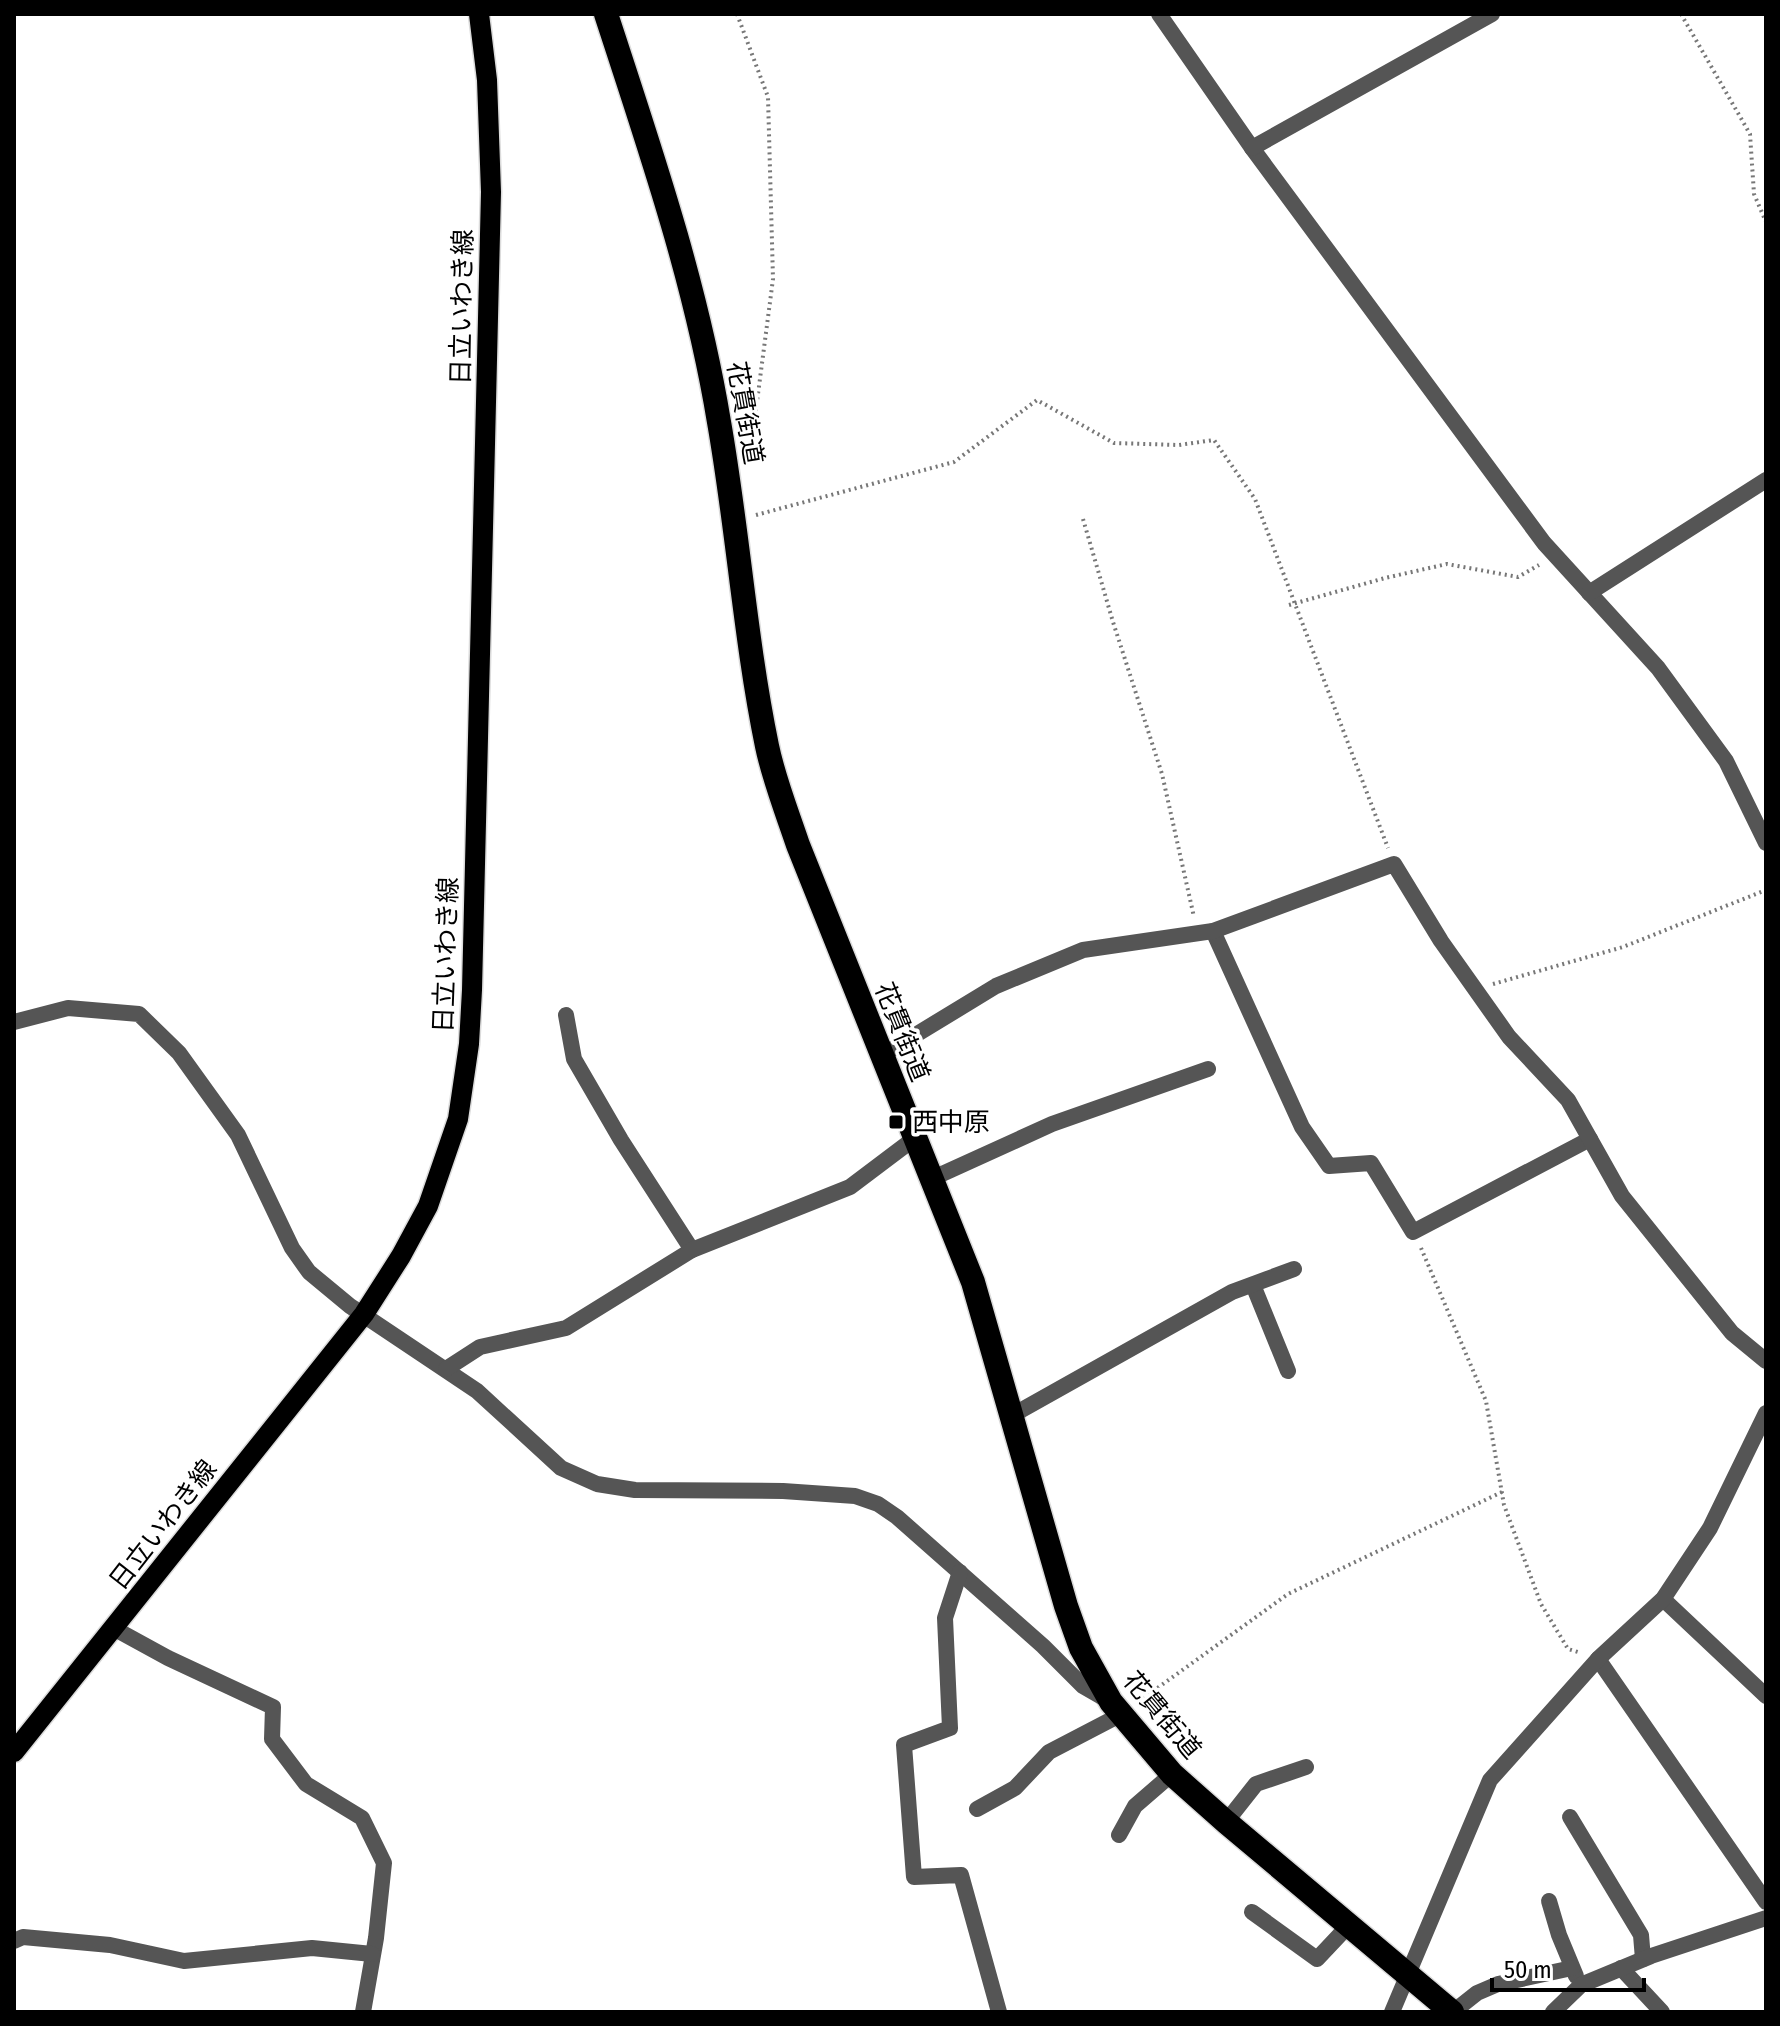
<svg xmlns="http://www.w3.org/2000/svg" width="1780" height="2026" font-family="'Fira Sans Condensed','Noto Sans JP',sans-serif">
	<rect width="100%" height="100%" fill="#fff"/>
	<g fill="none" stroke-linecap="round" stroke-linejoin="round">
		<defs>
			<polyline id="primary" points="14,1752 364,1314 401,1256 428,1206 458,1119 469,1044 472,990 491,192 487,80 479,14"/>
			<path id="highway" d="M606 14C650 149 696 282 719 422 738 530 745 639 767 746 774 780 787 812 798 845L973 1282 1066 1606 1081 1648 1111 1702 1172 1774 1226 1822 1452 2012"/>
		</defs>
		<!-- primary casing -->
		<use href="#primary" stroke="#dbdbdb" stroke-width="23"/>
		<!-- highway casing -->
		<use href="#highway" stroke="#dbdbdb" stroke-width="27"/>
		<!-- path -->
		<g stroke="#777" stroke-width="4" stroke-dasharray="2 4" stroke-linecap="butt">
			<polyline points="737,14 768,97 773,279 749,463"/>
			<polyline points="1681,14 1750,134 1754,194 1766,222"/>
			<polyline points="756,515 954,462 1037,400 1114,443 1179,445 1214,440 1255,499 1388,848"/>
			<polyline points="1083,519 1113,622 1162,774 1194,917"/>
			<polyline points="1289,605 1385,578 1447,564 1518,577 1539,565"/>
			<polyline points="1493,984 1623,947 1766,890"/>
			<polyline points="1421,1248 1486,1401 1504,1505 1541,1604 1568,1649 1581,1653"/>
			<polyline points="1138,1702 1288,1594 1502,1492"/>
		</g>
		<!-- street -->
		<g stroke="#555" stroke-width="16">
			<polyline points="1159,14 1252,148 1544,543 1658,668 1726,761 1766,843"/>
			<polyline points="1252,148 1492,14"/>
			<polyline points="1589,593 1766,480"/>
			<polyline points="1213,931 1302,1127 1329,1166 1371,1163 1413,1232 1590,1139"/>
			<polyline points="566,1015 574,1059 621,1140 692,1250"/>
			<polyline points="14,1022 68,1008 139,1014 179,1053 238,1135 292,1248 309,1272 350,1306 477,1391 561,1468 597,1484 635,1490 783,1491 855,1496 878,1504 897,1517 1043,1646 1083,1686 1109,1701"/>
			<polyline points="881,1056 996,986 1083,950 1213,931 1394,864 1441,941 1509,1037 1568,1100 1622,1196 1732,1333 1766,1361"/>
			<polyline points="931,1179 1052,1124 1208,1069"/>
			<polyline points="1253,1285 1288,1371"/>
			<polyline points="446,1369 480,1347 566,1328 692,1250 850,1187 915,1138"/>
			<polyline points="1011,1416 1232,1292 1294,1269"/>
			<polyline points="960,1572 945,1618 950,1728 904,1745 914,1877 961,1875 999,2012"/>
			<polyline points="1663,1599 1766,1696"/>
			<polyline points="115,1629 168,1658 273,1707 272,1739 306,1784 362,1818 384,1863 376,1938 363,2012"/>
			<polyline points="1598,1659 1766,1902"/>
			<polyline points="977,1809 1015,1788 1049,1752 1120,1715"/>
			<polyline points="1570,1817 1641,1935 1643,1959"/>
			<polyline points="1226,1822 1256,1784 1306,1767"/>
			<polyline points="1119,1835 1135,1806 1172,1774"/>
			<polyline points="1549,1901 1559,1935 1576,1976"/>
			<polyline points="1252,1912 1317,1959 1350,1924"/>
			<polyline points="14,1941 23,1937 110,1945 184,1961 312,1948 372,1954"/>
			<polyline points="1621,1968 1662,2012"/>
			<polyline points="1392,2012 1490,1780 1598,1659 1663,1599 1710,1528 1766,1413"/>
			<polyline points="1453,2012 1477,1993 1498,1984 1572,1968"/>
			<polyline points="1553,2012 1581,1985 1651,1956 1766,1918"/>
		</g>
		<!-- primary -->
		<use href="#primary" stroke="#000" stroke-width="20"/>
		<!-- highway -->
		<use href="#highway" stroke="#000" stroke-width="24"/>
	</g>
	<!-- markers -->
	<rect fill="#000" stroke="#fff" stroke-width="3" x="888" y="1114" width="16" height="16" rx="4"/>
	<g text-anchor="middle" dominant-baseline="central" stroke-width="7" stroke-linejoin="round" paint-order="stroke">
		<!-- street labels -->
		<g font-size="26" fill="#000" stroke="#fff">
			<text transform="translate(462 307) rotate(-89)">日立いわき線</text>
			<text transform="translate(745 413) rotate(80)">花貫街道</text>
			<text transform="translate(446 955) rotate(-88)">日立いわき線</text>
			<text transform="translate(902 1032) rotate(68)">花貫街道</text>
			<text transform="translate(163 1525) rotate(-52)">日立いわき線</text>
			<text transform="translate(1162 1715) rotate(50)">花貫街道</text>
		</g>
		<!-- poi labels -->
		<g font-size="26" fill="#000" stroke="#fff" text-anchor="start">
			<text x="912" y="1122">西中原</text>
		</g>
	</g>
	<!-- border -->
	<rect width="1780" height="2026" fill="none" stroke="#000000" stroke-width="32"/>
	<!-- scale -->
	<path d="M1492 1978v12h152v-12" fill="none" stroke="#000000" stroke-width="4"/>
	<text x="1504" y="1978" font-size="24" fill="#000000" stroke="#ffffff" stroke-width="6" paint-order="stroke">50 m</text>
</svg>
